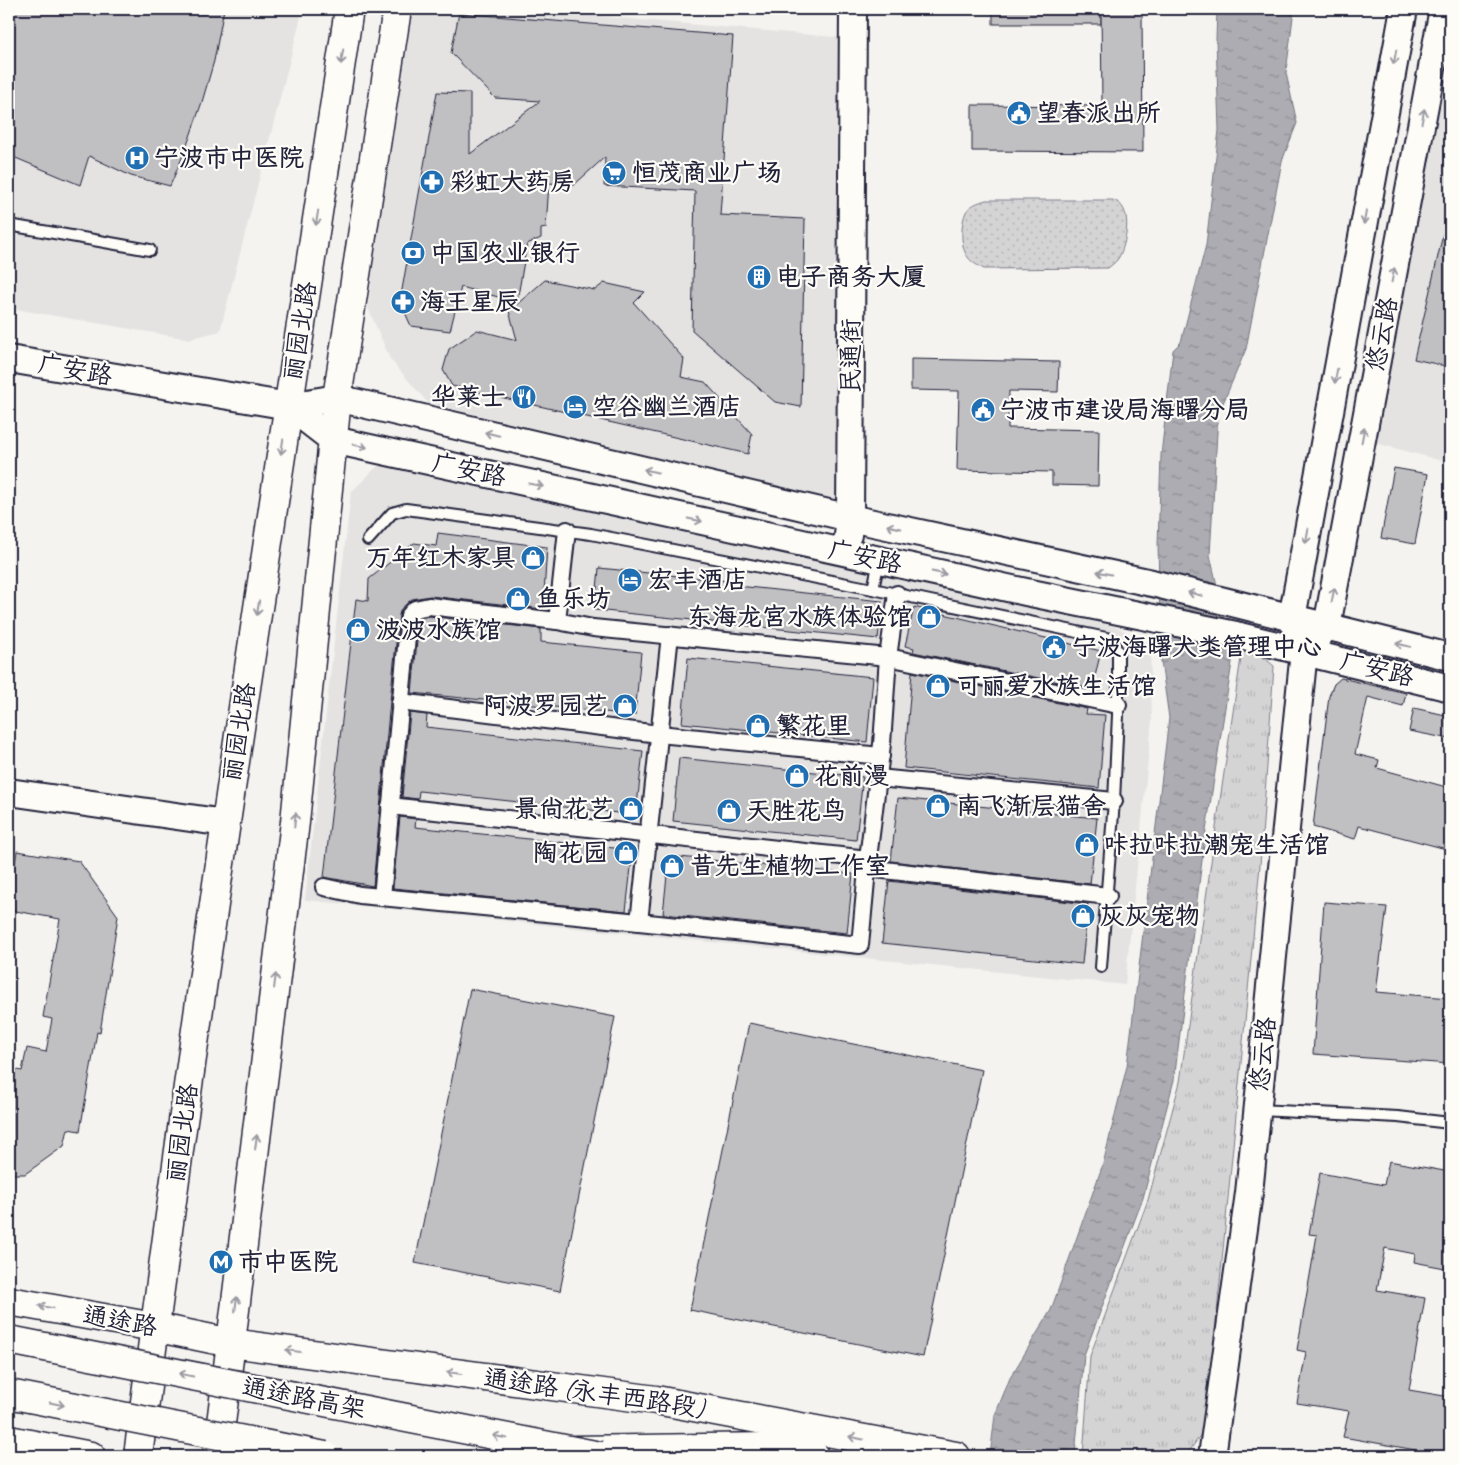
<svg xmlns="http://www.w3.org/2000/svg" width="1459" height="1465" font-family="Caveat,'LXGW WenKai TC',sans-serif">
	<defs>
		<pattern id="grass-dots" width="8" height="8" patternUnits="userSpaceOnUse" patternTransform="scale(1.25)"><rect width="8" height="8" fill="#d5d4d5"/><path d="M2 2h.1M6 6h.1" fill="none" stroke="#b7b6b8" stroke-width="1.8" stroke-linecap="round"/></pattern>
		<pattern id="park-tufts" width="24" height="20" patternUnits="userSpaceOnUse" patternTransform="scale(1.25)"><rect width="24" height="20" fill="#d5d4d5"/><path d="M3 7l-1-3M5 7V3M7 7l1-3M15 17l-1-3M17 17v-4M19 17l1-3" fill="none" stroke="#b7b6b8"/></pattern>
		<pattern id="water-ripples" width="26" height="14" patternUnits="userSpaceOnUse" patternTransform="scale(1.25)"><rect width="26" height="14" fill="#acacb2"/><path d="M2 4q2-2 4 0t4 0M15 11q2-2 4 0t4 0" fill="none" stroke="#8c8c92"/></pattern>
	</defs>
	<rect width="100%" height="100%" fill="#f4f3ef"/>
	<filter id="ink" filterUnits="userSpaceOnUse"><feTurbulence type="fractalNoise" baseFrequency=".02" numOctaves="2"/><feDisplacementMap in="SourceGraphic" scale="10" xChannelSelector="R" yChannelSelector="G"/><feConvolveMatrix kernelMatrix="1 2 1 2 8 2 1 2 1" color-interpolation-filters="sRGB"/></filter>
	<g filter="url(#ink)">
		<!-- built -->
		<g fill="#e4e3e2">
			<polygon points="9,9 303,9 220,331 189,339 9,308"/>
			<polygon points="405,9 515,9 846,38 835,500 428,403 390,359 368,308"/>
			<polygon points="1450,22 1450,463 1372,442"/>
			<polygon points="381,463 1117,627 1150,645 1152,721 1125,985 305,900 351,492"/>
		</g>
		<!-- grass -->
		<path fill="url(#grass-dots)" stroke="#7c7b88" d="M986 200H1110C1112 200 1115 200 1117 202 1133 211 1126 244 1119 257 1117 261 1112 265 1108 268L984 269C977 265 970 262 966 254 960 244 961 222 966 212 970 205 979 202 986 200Z"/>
		<!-- park -->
		<polygon fill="url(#park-tufts)" stroke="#7c7b88" points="1242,651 1256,651 1274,666 1260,865 1206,1427 1186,1456 1083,1456 1090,1356 1148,1200 1180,1082 1214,841"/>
		<!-- water -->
		<polygon fill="url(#water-ripples)" stroke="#757582" points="1217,9 1294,9 1286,73 1297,123 1282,161 1246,349 1218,415 1210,555 1233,656 1205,837 1174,1080 1143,1198 1084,1355 1075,1456 990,1456 995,1415 1010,1378 1051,1310 1103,1164 1127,1066 1169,718 1161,661 1158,545 1161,455 1173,350 1181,342 1206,245 1219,130 1216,39"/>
		<!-- building -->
		<g fill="#c0bfc2" stroke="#22223b">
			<polygon points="9,9 184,9 203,14 204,9 224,9 214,61 202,102 185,151 170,186 131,176 89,156 80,185 11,156 9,142"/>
			<rect x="993" y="9" width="108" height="15"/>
			<polygon points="1101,9 1142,9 1143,152 972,151 972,105 1102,106"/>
			<polygon points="459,13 733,36 720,215 805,219 801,407 775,402 692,330 695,191 604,186 605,157 574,185 549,183 546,228 541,229 541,238 527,244 517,302 461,287 450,331 411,326 400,301 437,92 470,93 470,154 540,101 495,98 451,53"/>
			<polygon points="1444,230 1450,231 1450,367 1414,359"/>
			<polygon points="545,280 595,290 604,283 645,292 634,303 684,359 681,377 705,382 752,434 748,454 452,386 443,370 449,349 477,330 517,340 509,311"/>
			<polygon points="911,359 1059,362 1058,392 1009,391 1008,428 1099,430 1098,486 1052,485 1052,472 957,470 959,391 911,390"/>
			<polygon points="1394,468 1428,474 1415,544 1381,538"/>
			<polygon points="438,533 547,547 543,609 430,596 412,599 401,609 399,615 390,701 373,886 324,877 356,599 368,601 369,579 414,543 436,546"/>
			<polygon points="599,568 728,581 728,585 882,601 878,639 595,610"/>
			<polygon points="914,607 1101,651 1092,689 913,652 914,648 905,646"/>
			<polygon points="429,616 541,629 541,642 641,652 635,715 412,693 419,620 420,618"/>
			<polygon points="688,658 873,677 867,742 682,723"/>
			<polygon points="912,672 1087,709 1086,714 1105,715 1099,788 904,768"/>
			<polygon points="1341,678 1406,693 1403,706 1368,697 1355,754 1379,760 1377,768 1450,788 1450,850 1359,826 1355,839 1313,827 1329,696 1334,684"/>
			<polygon points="1414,708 1450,716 1450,739 1409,731"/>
			<polygon points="410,713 427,715 426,727 643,751 636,815 419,791 418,799 402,797"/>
			<polygon points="679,758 863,777 856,840 673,821"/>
			<polygon points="898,798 1097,818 1090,884 891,861"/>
			<polygon points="400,817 416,819 415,827 633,850 626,911 393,888"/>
			<polygon points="17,851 79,861 118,916 100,1033 97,1032 80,1131 68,1129 64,1146 25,1174 9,1174 9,1068 22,1071 27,1048 46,1052 52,1019 43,1017 60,919 10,910 14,889 11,889"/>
			<polygon points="669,856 853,874 847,933 663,914"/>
			<polygon points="889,881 1088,904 1082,964 882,943"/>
			<polygon points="1324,902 1387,907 1376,992 1450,998 1450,1064 1313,1054"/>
			<polygon points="470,989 615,1017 560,1291 415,1263"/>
			<polygon points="749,1023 982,1070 923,1357 690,1310"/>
			<polygon points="1389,1161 1450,1172 1450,1269 1414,1262 1415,1254 1385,1248 1377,1290 1425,1298 1409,1390 1450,1397 1450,1448 1449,1456 1343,1437 1349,1411 1297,1403 1306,1352 1297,1350 1317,1235 1309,1234 1320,1173 1384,1185"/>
		</g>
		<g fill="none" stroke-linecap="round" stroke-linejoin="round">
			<defs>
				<g id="service">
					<polyline points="9,225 150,250"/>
					<polyline points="368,540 392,513 406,509 591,534 873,589 879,561"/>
					<polyline points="873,589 1111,639 1118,652 1118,715 1114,801 1101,967"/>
					<polyline points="1259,1110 1398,1117 1450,1123"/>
				</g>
				<g id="pedestrian">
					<polyline points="567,530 557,621 593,628 888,657 1118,705"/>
					<polyline points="400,702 659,734 881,756"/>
					<polyline points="878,778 1114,801"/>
					<polyline points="390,806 868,859"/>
					<polyline points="867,868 1108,896"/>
					<polyline points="324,887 360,895 639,922 860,945 868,859 882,744 888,657 897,594"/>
					<polyline points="382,897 409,616 415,609 429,606 557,621"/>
					<polyline points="639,922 670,635"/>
				</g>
				<g id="tertiary">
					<polyline points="9,359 289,406 337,398 850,518 1152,583 1450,657"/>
					<polyline points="289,406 333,440 1026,592 1236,635 1450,688"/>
					<polyline points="848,535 850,518 853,9"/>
					<polyline points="1317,638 1327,626 1443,9"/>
					<polyline points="9,792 225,823"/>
					<polyline points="1212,1456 1249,1193 1304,651 1292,618 1404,9"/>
				</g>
				<g id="secondary">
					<path d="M138 1456C200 973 276 491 349 9"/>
					<polyline points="217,1456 295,822 337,398 397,9"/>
				</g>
				<g id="primary">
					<polyline points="9,1301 154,1327 231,1343 656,1400 956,1456"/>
					<polyline points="9,1440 91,1456"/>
				</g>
				<polyline id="trunk" points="575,1450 772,1447 815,1456"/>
			</defs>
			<!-- service casing -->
			<use href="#service" stroke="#22223b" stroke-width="14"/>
			<!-- pedestrian casing -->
			<use href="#pedestrian" stroke="#22223b" stroke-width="20"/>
			<!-- tertiary casing -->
			<use href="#tertiary" stroke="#22223b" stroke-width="30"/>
			<!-- secondary casing -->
			<use href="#secondary" stroke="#22223b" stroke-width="31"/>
			<!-- primary casing -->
			<use href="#primary" stroke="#22223b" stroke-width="31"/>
			<!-- trunk casing -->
			<use href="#trunk" stroke="#22223b" stroke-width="31"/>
			<!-- service -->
			<use href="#service" stroke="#fdfcf7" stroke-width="10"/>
			<!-- pedestrian -->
			<use href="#pedestrian" stroke="#fdfcf7" stroke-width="16"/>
			<!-- tertiary -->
			<use href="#tertiary" stroke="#fdfcf7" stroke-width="26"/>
			<!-- secondary -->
			<use href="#secondary" stroke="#fdfcf7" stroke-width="28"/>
			<!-- primary -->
			<use href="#primary" stroke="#fdfcf7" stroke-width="28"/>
			<!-- trunk -->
			<use href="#trunk" stroke="#fdfcf7" stroke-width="28"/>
			<defs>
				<g id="trunk-bridge">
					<polyline points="9,1340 600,1456"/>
					<polyline points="9,1394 325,1456"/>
				</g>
			</defs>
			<!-- trunk-bridge casing -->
			<use href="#trunk-bridge" stroke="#22223b" stroke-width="31" stroke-linecap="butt"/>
			<!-- trunk-bridge -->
			<use href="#trunk-bridge" stroke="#fdfcf7" stroke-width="28"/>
		</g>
		<!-- one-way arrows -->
		<defs><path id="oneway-shaft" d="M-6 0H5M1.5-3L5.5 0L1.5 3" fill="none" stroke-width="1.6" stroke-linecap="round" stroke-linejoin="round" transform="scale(1.25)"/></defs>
		<g stroke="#9a9aa2">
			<use href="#oneway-shaft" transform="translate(342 57) rotate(99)"/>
			<use href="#oneway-shaft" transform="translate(1395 57) rotate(100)"/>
			<use href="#oneway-shaft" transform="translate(1423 116) rotate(-79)"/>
			<use href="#oneway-shaft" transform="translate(1365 217) rotate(100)"/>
			<use href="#oneway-shaft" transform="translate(317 218) rotate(99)"/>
			<use href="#oneway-shaft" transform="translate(1393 275) rotate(-79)"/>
			<use href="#oneway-shaft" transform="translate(1336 376) rotate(100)"/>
			<use href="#oneway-shaft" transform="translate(492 434) rotate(-167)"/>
			<use href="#oneway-shaft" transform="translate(1363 435) rotate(-79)"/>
			<use href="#oneway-shaft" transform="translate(360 446) rotate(12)"/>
			<use href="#oneway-shaft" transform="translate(282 447) rotate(99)"/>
			<use href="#oneway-shaft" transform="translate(651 471) rotate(-167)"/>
			<use href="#oneway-shaft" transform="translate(536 485) rotate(12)"/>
			<use href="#oneway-shaft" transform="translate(695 520) rotate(12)"/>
			<use href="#oneway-shaft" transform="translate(894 527) rotate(-168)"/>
			<use href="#oneway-shaft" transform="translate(1307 536) rotate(100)"/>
			<use href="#oneway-shaft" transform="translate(939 573) rotate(12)"/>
			<use href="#oneway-shaft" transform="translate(1104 573) rotate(-168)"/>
			<use href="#oneway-shaft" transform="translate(1195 594) rotate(-167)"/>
			<use href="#oneway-shaft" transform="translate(1333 595) rotate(-79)"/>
			<use href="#oneway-shaft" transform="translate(258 608) rotate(99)"/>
			<use href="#oneway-shaft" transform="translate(1403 645) rotate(-166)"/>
			<use href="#oneway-shaft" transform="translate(295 820) rotate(-84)"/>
			<use href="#oneway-shaft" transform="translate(275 981) rotate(-83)"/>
			<use href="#oneway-shaft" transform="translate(256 1142) rotate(-83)"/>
			<use href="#oneway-shaft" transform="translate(236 1304) rotate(-83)"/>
			<use href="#oneway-shaft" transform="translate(46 1307) rotate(-170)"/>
			<use href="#oneway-shaft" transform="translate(293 1351) rotate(-172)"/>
			<use href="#oneway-shaft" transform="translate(454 1373) rotate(-172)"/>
			<use href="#oneway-shaft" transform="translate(186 1375) rotate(-169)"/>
			<use href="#oneway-shaft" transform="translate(57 1404) rotate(11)"/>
			<use href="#oneway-shaft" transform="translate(500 1437) rotate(-169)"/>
			<use href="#oneway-shaft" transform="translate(856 1438) rotate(-169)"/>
		</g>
	</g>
	<!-- icons -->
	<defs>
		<symbol id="civic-disc" viewBox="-11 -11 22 22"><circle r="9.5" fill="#1f6fb2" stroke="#fdfcf7"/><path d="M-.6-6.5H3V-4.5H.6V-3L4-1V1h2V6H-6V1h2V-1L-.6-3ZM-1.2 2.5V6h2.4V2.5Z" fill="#fff"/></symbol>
		<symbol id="hospital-disc" viewBox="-11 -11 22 22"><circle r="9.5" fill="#1f6fb2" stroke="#fdfcf7"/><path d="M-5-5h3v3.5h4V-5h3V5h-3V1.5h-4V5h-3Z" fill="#fff"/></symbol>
		<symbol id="supermarket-disc" viewBox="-11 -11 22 22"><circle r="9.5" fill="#1f6fb2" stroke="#fdfcf7"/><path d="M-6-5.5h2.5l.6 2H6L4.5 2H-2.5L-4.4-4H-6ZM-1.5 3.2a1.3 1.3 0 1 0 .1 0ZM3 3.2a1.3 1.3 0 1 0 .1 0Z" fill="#fff"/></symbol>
		<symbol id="pharmacy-disc" viewBox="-11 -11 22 22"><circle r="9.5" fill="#1f6fb2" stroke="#fdfcf7"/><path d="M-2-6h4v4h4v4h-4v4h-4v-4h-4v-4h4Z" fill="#fff"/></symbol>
		<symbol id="bank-disc" viewBox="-11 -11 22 22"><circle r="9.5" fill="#1f6fb2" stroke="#fdfcf7"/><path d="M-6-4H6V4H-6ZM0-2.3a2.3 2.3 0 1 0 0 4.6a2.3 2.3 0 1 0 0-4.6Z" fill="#fff"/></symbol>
		<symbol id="building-disc" viewBox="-11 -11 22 22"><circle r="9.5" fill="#1f6fb2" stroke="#fdfcf7"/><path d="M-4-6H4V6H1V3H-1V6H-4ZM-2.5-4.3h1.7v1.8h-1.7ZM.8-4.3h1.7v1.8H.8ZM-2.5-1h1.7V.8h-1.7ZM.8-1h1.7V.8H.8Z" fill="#fff"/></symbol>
		<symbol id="restaurant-disc" viewBox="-11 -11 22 22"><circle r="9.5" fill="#1f6fb2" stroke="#fdfcf7"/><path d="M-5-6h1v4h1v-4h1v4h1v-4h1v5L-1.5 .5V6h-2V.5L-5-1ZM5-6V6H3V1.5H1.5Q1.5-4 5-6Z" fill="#fff"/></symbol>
		<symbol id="hotel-disc" viewBox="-11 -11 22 22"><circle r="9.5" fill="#1f6fb2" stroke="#fdfcf7"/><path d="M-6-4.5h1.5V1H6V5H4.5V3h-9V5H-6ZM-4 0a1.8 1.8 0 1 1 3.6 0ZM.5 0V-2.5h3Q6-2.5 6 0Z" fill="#fff"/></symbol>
		<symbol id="shop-disc" viewBox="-11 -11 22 22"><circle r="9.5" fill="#1f6fb2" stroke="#fdfcf7"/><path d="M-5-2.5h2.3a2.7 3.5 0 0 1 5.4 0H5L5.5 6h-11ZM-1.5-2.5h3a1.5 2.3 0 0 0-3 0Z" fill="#fff"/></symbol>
		<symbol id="metro-disc" viewBox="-11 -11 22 22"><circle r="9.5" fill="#1f6fb2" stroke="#fdfcf7"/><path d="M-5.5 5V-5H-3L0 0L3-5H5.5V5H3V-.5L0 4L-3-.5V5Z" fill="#fff"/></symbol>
	</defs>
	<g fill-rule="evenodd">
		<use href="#civic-disc" x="1005" y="99" width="28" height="28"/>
		<use href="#hospital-disc" x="123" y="144" width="28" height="28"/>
		<use href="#supermarket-disc" x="600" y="159" width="28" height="28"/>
		<use href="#pharmacy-disc" x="418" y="168" width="28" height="28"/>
		<use href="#bank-disc" x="399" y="239" width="28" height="28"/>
		<use href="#building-disc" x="745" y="263" width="28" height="28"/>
		<use href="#pharmacy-disc" x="389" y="288" width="28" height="28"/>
		<use href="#restaurant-disc" x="510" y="383" width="28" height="28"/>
		<use href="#hotel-disc" x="561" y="393" width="28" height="28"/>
		<use href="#civic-disc" x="969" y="396" width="28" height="28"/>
		<use href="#shop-disc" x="519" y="544" width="28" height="28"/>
		<use href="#hotel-disc" x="616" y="566" width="28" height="28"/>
		<use href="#shop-disc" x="504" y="585" width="28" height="28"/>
		<use href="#shop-disc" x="915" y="603" width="28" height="28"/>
		<use href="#shop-disc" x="344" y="616" width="28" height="28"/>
		<use href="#civic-disc" x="1040" y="633" width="28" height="28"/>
		<use href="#shop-disc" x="924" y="672" width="28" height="28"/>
		<use href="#shop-disc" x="611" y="692" width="28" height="28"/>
		<use href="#shop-disc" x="744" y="712" width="28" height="28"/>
		<use href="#shop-disc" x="783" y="762" width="28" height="28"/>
		<use href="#shop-disc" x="924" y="792" width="28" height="28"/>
		<use href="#shop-disc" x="617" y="795" width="28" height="28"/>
		<use href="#shop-disc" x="715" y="797" width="28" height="28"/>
		<use href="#shop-disc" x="1073" y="831" width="28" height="28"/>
		<use href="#shop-disc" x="612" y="839" width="28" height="28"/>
		<use href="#shop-disc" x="658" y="852" width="28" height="28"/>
		<use href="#shop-disc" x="1069" y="902" width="28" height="28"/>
		<use href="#metro-disc" x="207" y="1248" width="28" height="28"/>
	</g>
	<g text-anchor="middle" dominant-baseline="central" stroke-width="4.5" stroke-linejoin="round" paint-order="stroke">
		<!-- poi labels -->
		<g font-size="25" font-weight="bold" fill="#22223b" stroke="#fdfcf7" text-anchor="start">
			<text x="1036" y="113">望春派出所</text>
			<text x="154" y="158">宁波市中医院</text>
			<text x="632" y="173">恒茂商业广场</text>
			<text x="450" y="182">彩虹大药房</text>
			<text x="430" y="253">中国农业银行</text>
			<text x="776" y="277">电子商务大厦</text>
			<text x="420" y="302">海王星辰</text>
			<text x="506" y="397" text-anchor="end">华莱士</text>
			<text x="592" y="407">空谷幽兰酒店</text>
			<text x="1000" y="410">宁波市建设局海曙分局</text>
			<text x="516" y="558" text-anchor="end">万年红木家具</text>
			<text x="648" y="580">宏丰酒店</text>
			<text x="536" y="599">鱼乐坊</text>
			<text x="912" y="617" text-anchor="end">东海龙宫水族体验馆</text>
			<text x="376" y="630">波波水族馆</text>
			<text x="1072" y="647">宁波海曙犬类管理中心</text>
			<text x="956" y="686">可丽爱水族生活馆</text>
			<text x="608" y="706" text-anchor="end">阿波罗园艺</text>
			<text x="776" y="726">繁花里</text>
			<text x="814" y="776">花前漫</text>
			<text x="956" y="806">南飞渐层猫舍</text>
			<text x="614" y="809" text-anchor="end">景尚花艺</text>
			<text x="746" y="811">天胜花鸟</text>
			<text x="1104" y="845">咔拉咔拉潮宠生活馆</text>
			<text x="608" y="853" text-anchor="end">陶花园</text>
			<text x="690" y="866">昔先生植物工作室</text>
			<text x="1100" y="916">灰灰宠物</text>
			<text x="238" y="1262">市中医院</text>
		</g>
		<!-- street labels -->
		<g font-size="25" fill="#22223b" stroke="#fdfcf7">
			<text transform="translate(300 331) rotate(-81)">丽园北路</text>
			<text transform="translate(1382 334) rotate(-79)">悠云路</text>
			<text transform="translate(851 356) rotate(-90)">民通街</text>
			<text transform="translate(75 370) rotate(10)">广安路</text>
			<text transform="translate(469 470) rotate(12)">广安路</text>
			<text transform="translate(865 557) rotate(12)">广安路</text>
			<text transform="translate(1377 669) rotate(14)">广安路</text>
			<text transform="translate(239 732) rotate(-81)">丽园北路</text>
			<text transform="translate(1263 1054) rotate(-84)">悠云路</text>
			<text transform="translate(182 1133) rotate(-82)">丽园北路</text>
			<text transform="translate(120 1321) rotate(10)">通途路</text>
			<text transform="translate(594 1393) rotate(8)">通途路 (永丰西路段)</text>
			<text transform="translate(304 1398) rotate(11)">通途路高架</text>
		</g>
	</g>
	<!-- margin -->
	<rect width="1459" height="1465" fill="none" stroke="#fdfcf7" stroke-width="30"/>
	<rect x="15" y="15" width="1429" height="1435" fill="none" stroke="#22223b" stroke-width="2" filter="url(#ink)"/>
</svg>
